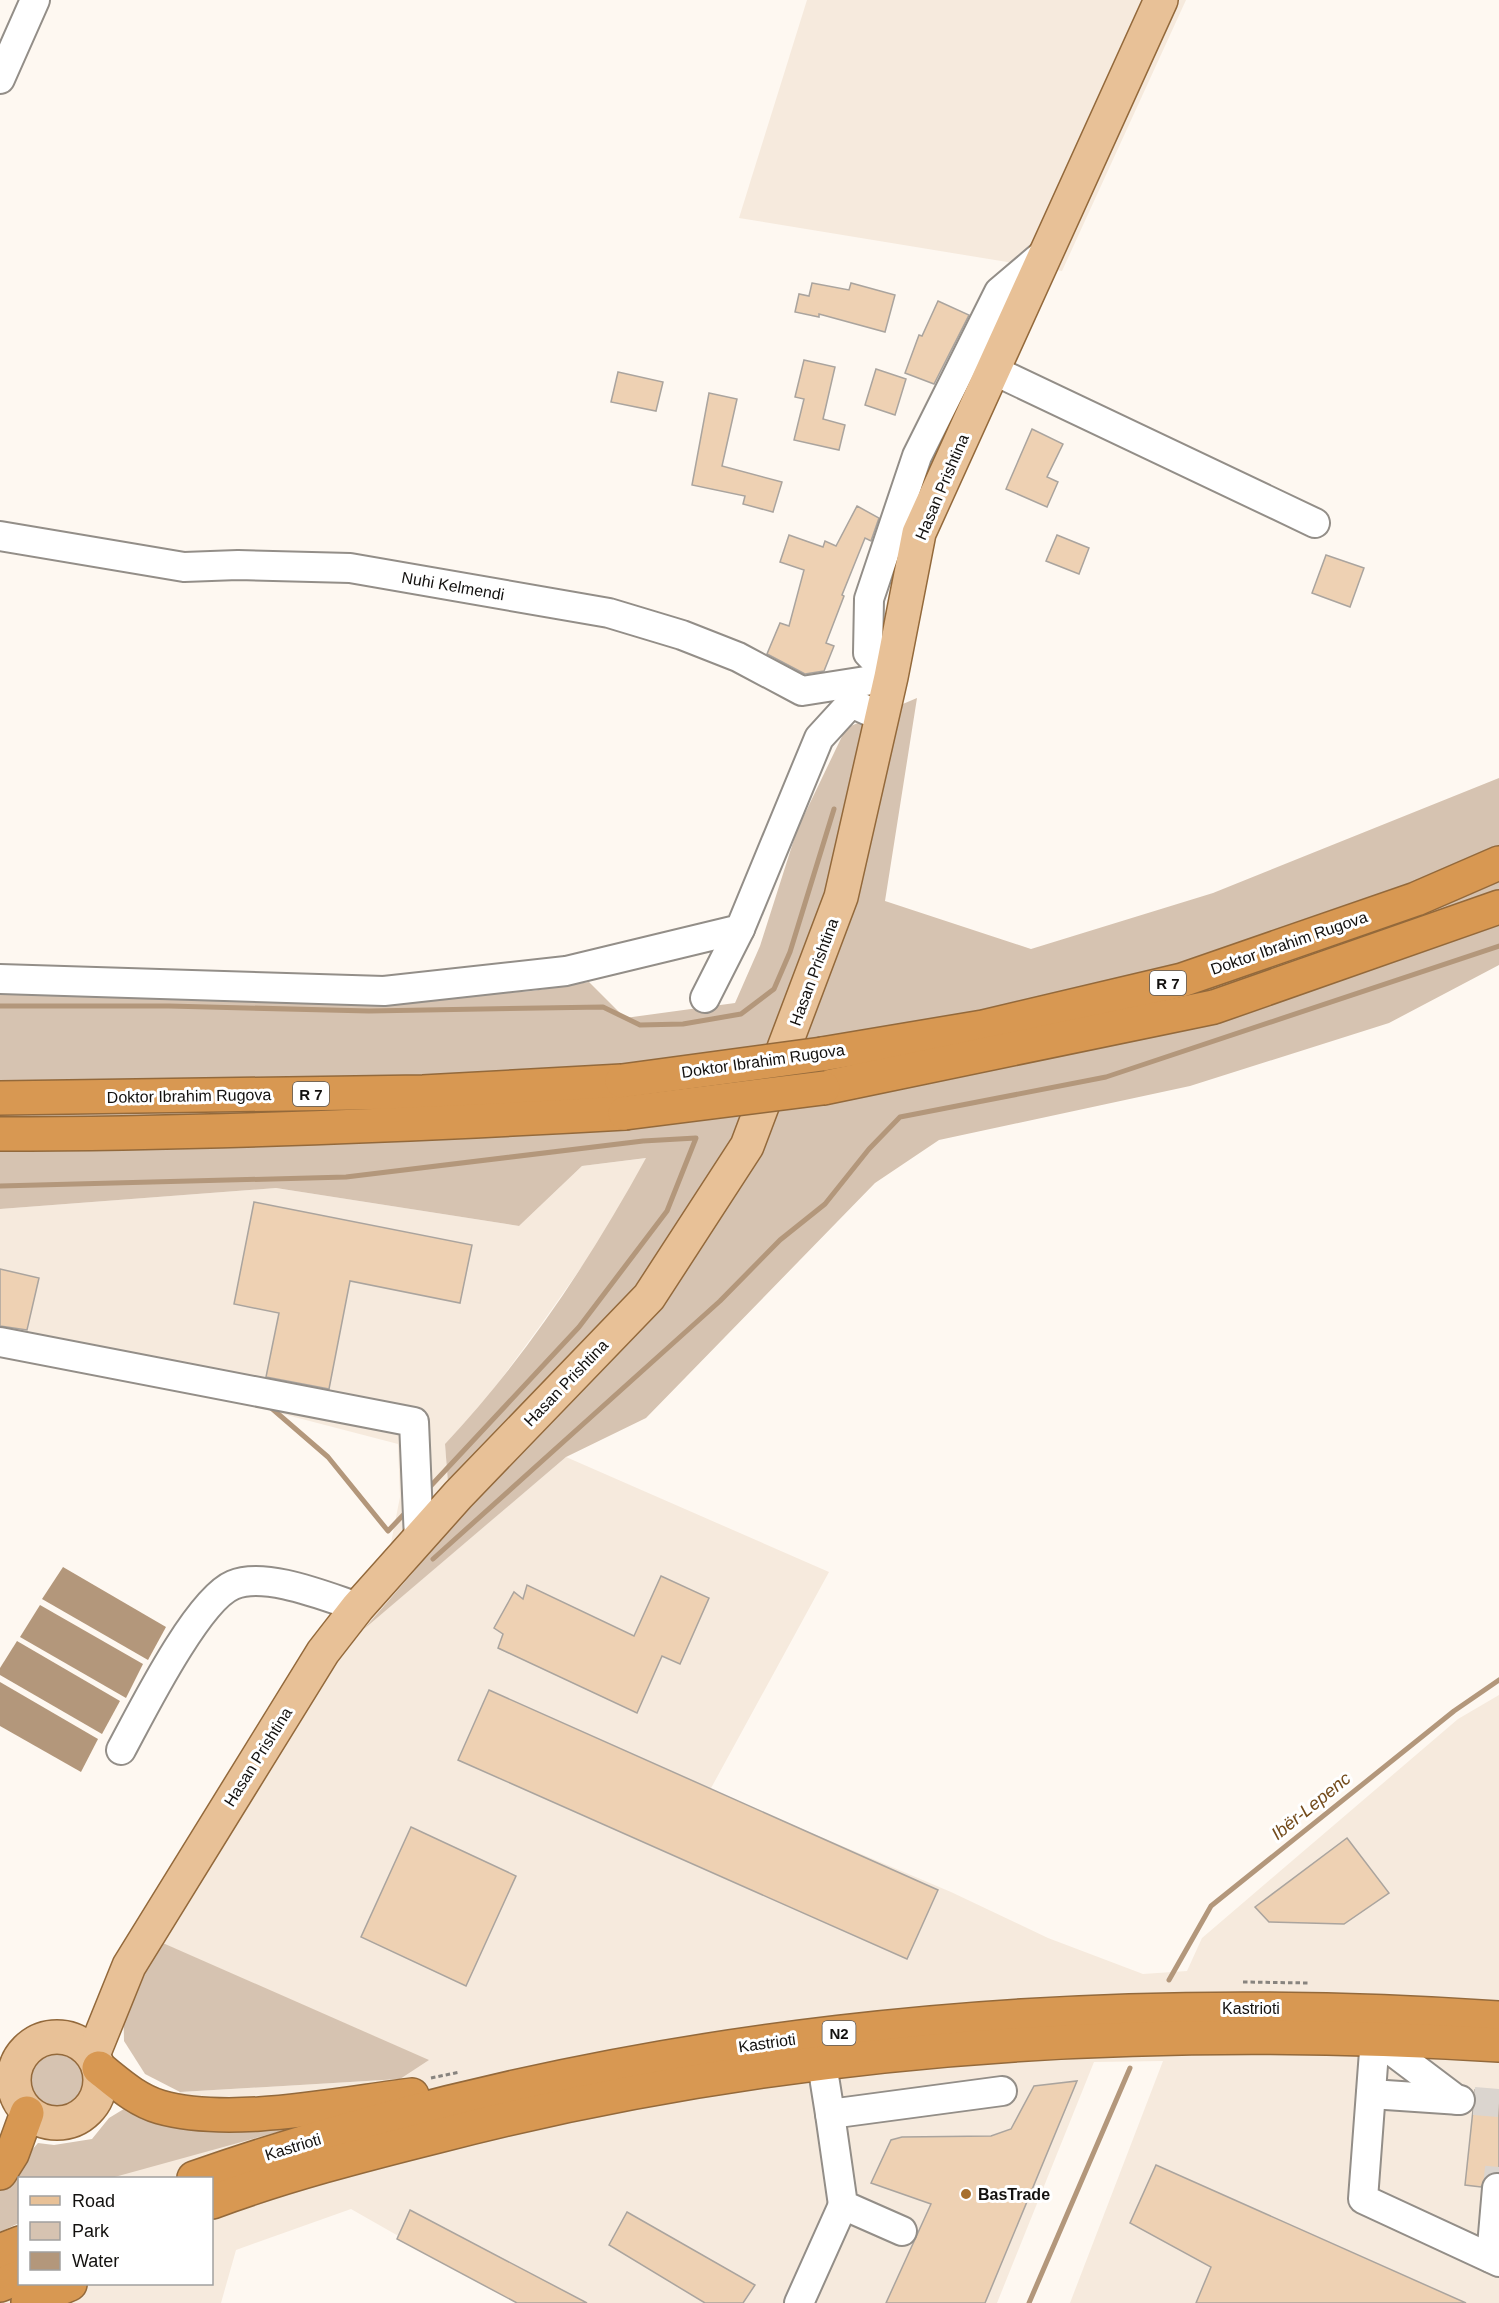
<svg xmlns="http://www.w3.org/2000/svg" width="1499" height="2303" font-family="Helvetica,sans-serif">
	<rect width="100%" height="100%" fill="#fef8f1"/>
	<!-- built -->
	<g fill="#f6eadd">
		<polygon points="807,0 1186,0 1062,271 739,218"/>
		<polygon points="647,1158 602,1238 540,1326 485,1401 445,1444 448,1482 416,1569 368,1625 566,1457 829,1572 710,1790 951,1892 1048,1938 1143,1974 1187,1971 1202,1938 1458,1719 1499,1695 1499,2303 1070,2303 1163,2061 1094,2062 997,2303 516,2303 351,2209 236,2250 221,2303 0,2303 0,2292 20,2284 212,2284 212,2178 102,2178 180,2092 400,2079 156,1940 390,1548 400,1497 398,1444 217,1397 0,1355 0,1209 276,1188 519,1226 582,1166"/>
	</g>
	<!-- green -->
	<g fill="#d6c3b1">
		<path d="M917 698 885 901 1031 949 1213 893 1499 778V965L1389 1023 1190 1086 939 1140 875 1183 646 1418 566 1457 364 1629 416 1569 448 1483 445 1444C525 1359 590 1260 646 1158L582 1166 519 1226 276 1188 0 1209V990L358 1003 532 991 589 982 625 1018 735 1003 760 946 797 830 846 728Z"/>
		<polygon points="156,1940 429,2060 400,2079 180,2092 145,2074 124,2041 123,1998"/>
		<circle cx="58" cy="2079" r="33"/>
		<polygon points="132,2104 343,2114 111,2178 20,2178 19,2223 0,2232 0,2186 38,2143 54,2145 92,2139 109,2118"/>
	</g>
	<!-- water -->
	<g fill="#b3977b">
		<polygon points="63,1567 166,1627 148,1660 42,1599"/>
		<polygon points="40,1605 143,1664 126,1698 20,1637"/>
		<polygon points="17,1641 120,1701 102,1734 0,1675 0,1668"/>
		<polygon points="0,1682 98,1739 81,1772 0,1726"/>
	</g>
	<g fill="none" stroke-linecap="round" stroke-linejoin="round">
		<!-- stream -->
		<g stroke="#b3977b" stroke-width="5">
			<polyline points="0,1006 169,1006 369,1011 603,1007 640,1025 683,1024 741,1014 774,989 790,952 834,809"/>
			<polyline points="0,1186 346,1177 643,1141 696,1138 667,1211 579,1327 426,1491"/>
			<polyline points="269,1406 328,1457 388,1531 407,1511"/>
			<polyline points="433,1559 720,1301 780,1240 825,1204 869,1149 900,1117 1106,1077 1499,946"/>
			<polyline points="1169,1980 1211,1906 1454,1711 1499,1680"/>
			<polyline points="1029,2303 1130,2068"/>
		</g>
	</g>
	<!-- building -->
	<g fill="#eed1b3" stroke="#aaa49e" stroke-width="1.5">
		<polygon points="812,283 849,290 851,283 895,295 885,332 819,314 819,317 795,312 799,294 809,296"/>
		<polygon points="938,301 969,315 934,384 905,373 919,335 922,336"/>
		<polygon points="804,360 835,367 823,419 845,425 839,450 794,440 804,399 795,397"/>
		<polygon points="876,369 906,379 895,415 865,405"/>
		<polygon points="618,372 663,382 656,411 611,402"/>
		<polygon points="709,393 737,399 722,466 782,482 773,512 743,504 745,496 692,485"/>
		<polygon points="1032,429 1063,444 1047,477 1058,482 1047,507 1006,489"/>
		<polygon points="857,506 879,518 871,541 865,538 842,595 844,596 826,643 834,646 824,671 805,674 767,654 780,623 789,626 804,570 780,562 789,535 823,547 825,541 836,546"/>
		<polygon points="1057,535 1089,548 1079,574 1046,561"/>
		<polygon points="1326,555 1364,568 1350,607 1312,593"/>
		<polygon points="254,1202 472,1245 460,1303 350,1281 329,1389 266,1377 279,1313 234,1304"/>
		<polygon points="0,1269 39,1278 27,1330 0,1326"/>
		<polygon points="661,1576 709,1598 680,1664 662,1656 637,1713 498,1648 503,1634 494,1628 514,1592 523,1599 527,1585 634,1636"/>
		<polygon points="489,1690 938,1890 907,1959 458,1760"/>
		<polygon points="411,1827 516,1876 466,1986 361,1937"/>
		<polygon points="1347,1838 1389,1893 1344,1924 1269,1922 1255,1907"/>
		<polygon points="1077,2081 985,2303 886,2303 931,2204 871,2183 891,2140 902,2137 991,2136 1011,2129 1034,2086"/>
		<polygon points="1475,2090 1499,2093 1499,2172 1490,2173 1481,2187 1465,2185 1473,2110 1476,2102"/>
		<polygon points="1156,2165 1466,2303 1196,2303 1211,2267 1130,2223"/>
		<polygon points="410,2210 587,2303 517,2303 397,2239"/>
		<polygon points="627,2212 755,2285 743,2303 705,2303 609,2245"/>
	</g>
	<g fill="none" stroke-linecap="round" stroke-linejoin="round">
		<!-- minor-tunnel -->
		<g stroke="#dbd5cf" stroke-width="28" stroke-dasharray="28 14" stroke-linecap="butt">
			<polyline points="1474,2101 1499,2103"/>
			<polyline points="1497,2188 1499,2167"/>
		</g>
		<defs>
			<g id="minor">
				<polyline points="0,79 35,0"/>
				<polyline points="993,370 1315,523"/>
				<polyline points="0,536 184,567 238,565 350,568 609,613 682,635 738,657 802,691 891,677"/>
				<polyline points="891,677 868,653 869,599 917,456 999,292 1046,252"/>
				<polyline points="0,979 384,991 566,971 740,929 819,738 851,703 882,717"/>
				<polyline points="705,998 740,929"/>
				<polyline points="0,1342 414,1422 419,1540"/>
				<path d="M121 1750C141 1713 197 1600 233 1585 265 1571 327 1597 358 1607"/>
				<polyline points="822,2064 830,2114 1002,2091"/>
				<polyline points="1371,2094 1460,2100"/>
				<polyline points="1457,2100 1375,2038 1363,2199 1499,2262"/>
				<polyline points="830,2114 843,2205 902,2231"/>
				<polyline points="1491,2258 1497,2188"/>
				<polyline points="799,2303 843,2205"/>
			</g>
			<g id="major">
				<circle cx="57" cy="2080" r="43"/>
				<polyline points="93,2055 129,1966 323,1652 358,1607 458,1495 649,1297 747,1146 841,897 891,677 919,533 1161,0"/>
			</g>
			<g id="highway">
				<polyline points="822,1054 983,1027 1182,980 1416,899 1499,863"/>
				<polyline points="823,1088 1214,1007 1499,907"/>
				<polyline points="0,1098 423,1092 622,1081"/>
				<path d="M0 1134C208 1134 417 1125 625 1113"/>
				<path d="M99 2068C118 2083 136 2100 160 2107 231 2127 339 2104 412 2095"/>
				<polyline points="0,2173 12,2154 27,2113"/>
				<path d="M194 2178C611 2033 1060 1988 1499 2018"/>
				<path d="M212 2202C285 2175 362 2155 438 2136 784 2046 1143 2023 1499 2045"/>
				<polyline points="0,2251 20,2243"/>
				<polyline points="0,2285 20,2277"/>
				<polyline points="28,2302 70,2284"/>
			</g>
		</defs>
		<!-- minor casing -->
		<use href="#minor" stroke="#938e88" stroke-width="32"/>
		<!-- major casing -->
		<use href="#major" stroke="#93693b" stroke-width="36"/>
		<!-- highway casing -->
		<use href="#highway" stroke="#93693b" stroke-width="36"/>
		<!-- path -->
		<g stroke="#88847f" stroke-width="3" stroke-dasharray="4.5 3" stroke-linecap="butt">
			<polyline points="1243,1982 1309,1983"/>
			<polyline points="431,2078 460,2072"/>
		</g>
		<!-- minor -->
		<use href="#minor" stroke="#fff" stroke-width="28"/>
		<!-- major -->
		<use href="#major" stroke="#e8c197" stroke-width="33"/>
		<!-- highway -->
		<use href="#highway" stroke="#d89852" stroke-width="33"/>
		<defs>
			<g id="highway-bridge">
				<polyline points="622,1081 822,1054"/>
				<polyline points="625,1113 823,1088"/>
			</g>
		</defs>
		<!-- highway-bridge casing -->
		<use href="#highway-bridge" stroke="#93693b" stroke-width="36" stroke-linecap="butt"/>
		<!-- highway-bridge -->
		<use href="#highway-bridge" stroke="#d89852" stroke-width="33"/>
	</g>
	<!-- markers -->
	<circle fill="#a76f2c" stroke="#fff" stroke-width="2" cx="966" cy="2194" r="6"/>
	<g text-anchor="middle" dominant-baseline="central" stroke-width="6" stroke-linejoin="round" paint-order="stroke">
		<!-- shield labels -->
		<g fill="#fff" stroke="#5a5857" stroke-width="1.5">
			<rect x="1150" y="971" width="36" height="24" rx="4.5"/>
			<rect x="293" y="1082" width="36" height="24" rx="4.5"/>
			<rect x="822.5" y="2021" width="33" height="24" rx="4.5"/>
		</g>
		<g font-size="15" font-weight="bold" fill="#13110f">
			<text x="1168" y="983">R 7</text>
			<text x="311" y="1094">R 7</text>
			<text x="839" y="2033">N2</text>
		</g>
		<!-- street labels -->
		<g font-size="16" fill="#13110f" stroke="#fff">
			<text transform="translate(942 487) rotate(-67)">Hasan Prishtina</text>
			<text transform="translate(453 586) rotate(10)">Nuhi Kelmendi</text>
			<text transform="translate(1289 943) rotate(-19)">Doktor Ibrahim Rugova</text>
			<text transform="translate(814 972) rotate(-70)">Hasan Prishtina</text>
			<text transform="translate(763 1061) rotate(-8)">Doktor Ibrahim Rugova</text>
			<text transform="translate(189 1096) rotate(-1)">Doktor Ibrahim Rugova</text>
			<text transform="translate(566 1383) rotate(-46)">Hasan Prishtina</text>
			<text transform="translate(258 1757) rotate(-58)">Hasan Prishtina</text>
			<text x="1251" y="2008">Kastrioti</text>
			<text transform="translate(767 2043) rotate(-8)">Kastrioti</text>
			<text transform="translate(293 2147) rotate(-17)">Kastrioti</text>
		</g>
		<!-- poi labels -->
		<g font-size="16" font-weight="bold" fill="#13110f" stroke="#fff" text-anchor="start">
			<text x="978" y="2194">BasTrade</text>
		</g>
		<!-- water labels -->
		<g font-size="18" font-style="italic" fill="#734b1b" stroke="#fff">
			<text transform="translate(1311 1806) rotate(-39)">Ibër-Lepenc</text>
		</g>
	</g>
	<!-- legend -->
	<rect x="18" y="2177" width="195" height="108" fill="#ffffff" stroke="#a1a09f" stroke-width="1.5"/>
	<rect x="30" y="2196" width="30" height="9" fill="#e8c197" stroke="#a1a09f" stroke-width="1.5"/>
	<text x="72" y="2207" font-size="18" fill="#13110f">Road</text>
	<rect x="30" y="2222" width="30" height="18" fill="#d6c3b1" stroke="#a1a09f" stroke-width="1.5"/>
	<text x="72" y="2237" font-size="18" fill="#13110f">Park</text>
	<rect x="30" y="2252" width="30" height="18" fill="#b3977b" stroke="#a1a09f" stroke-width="1.5"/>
	<text x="72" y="2267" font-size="18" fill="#13110f">Water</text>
</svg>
